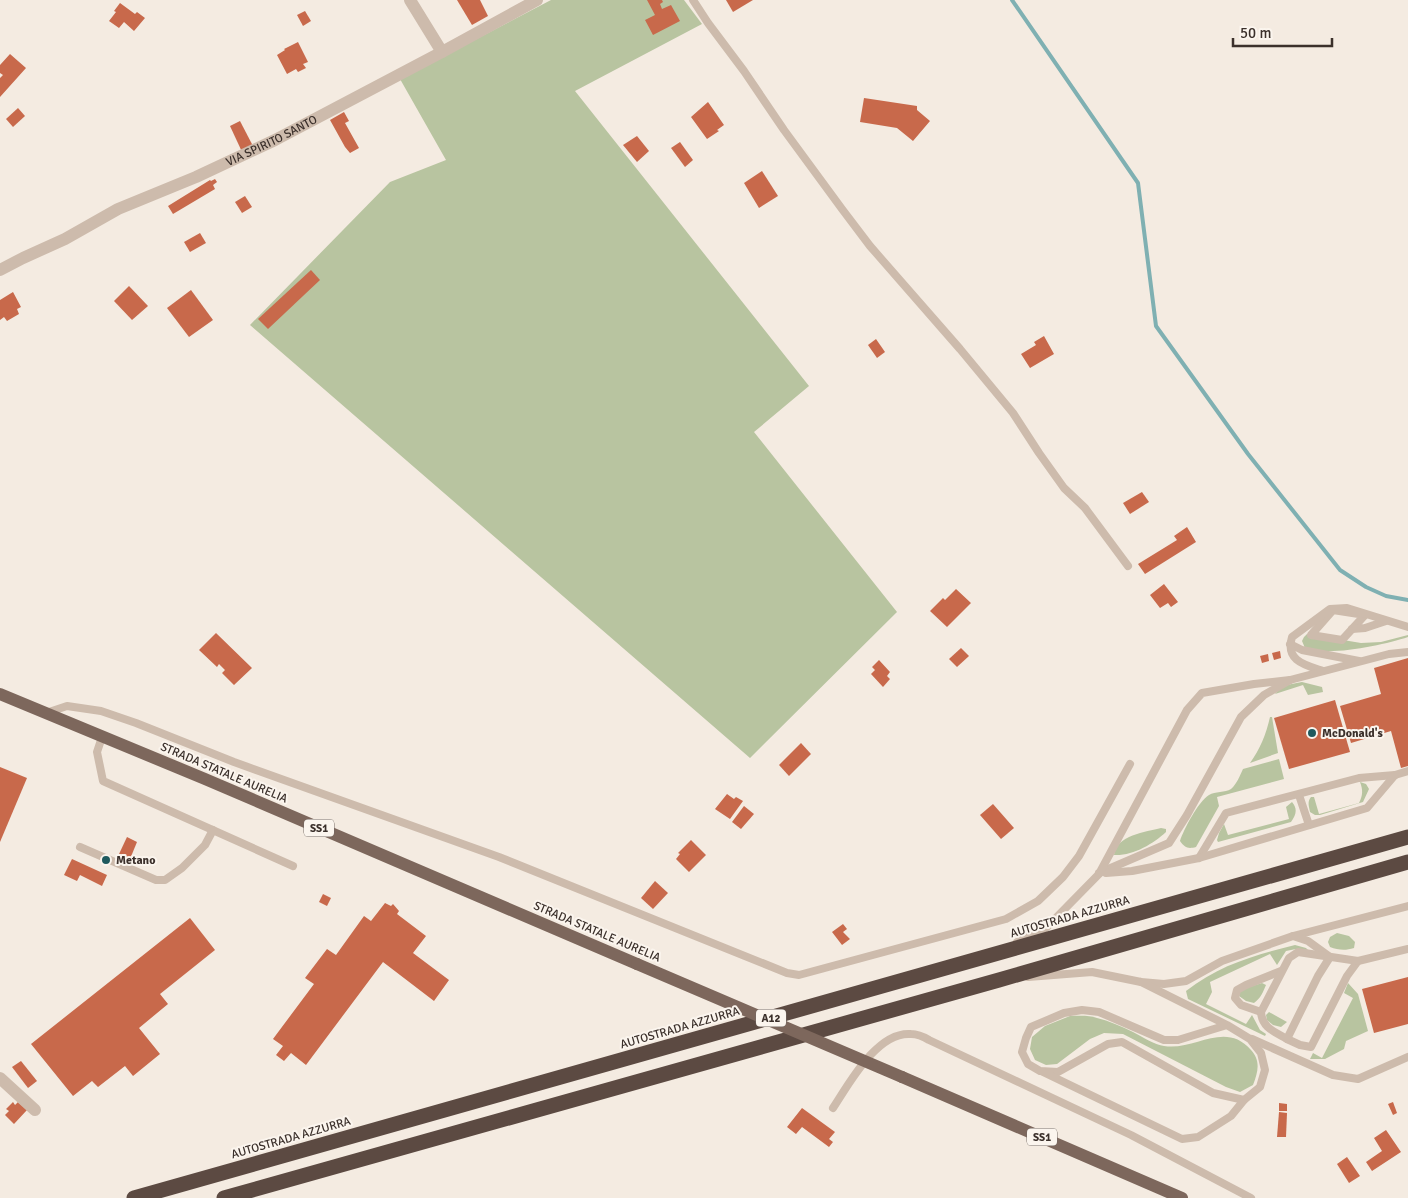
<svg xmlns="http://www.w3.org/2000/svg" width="1408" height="1198" font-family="Signika,sans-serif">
	<rect width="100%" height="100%" fill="#f4ebe1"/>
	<!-- green -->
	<g fill="#b8c4a0">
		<polygon points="551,0 684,0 702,24 575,91 809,386 754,432 897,612 750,758 250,325 390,182 446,160 400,79"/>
		<path d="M1307 634 1361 643 1381 642 1408 635V637C1384 645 1329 657 1305 648L1302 641 1304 637Z"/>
		<path d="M1302 682 1322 687 1323 692 1308 695 1303 685 1275 694C1282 685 1291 684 1302 682Z"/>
		<path d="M1270 717H1272L1278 753 1250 763C1260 749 1266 735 1270 717Z"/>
		<path d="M1279 759 1284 779 1217 797 1219 806 1196 847C1188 849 1185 848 1180 841 1184 829 1198 802 1209 795 1215 791 1225 793 1231 789 1237 784 1240 775 1243 769Z"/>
		<path d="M1360 782 1366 784 1369 789 1363 802 1320 815H1315L1310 812C1309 806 1307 802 1311 797H1314L1319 814 1359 803C1363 795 1363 790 1360 782Z"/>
		<path d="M1292 802C1298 809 1296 815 1291 822L1218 842 1217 840 1219 833 1224 824 1228 835 1289 819 1286 807Z"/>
		<path d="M1161 828 1166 829V832C1153 844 1133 856 1114 855 1116 835 1146 832 1161 828Z"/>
		<path d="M1337 933 1349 936 1355 942 1354 948C1345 951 1338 950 1330 947L1328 942 1330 937Z"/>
		<path d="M1295 945 1306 948 1308 950 1296 949 1286 951 1277 965 1270 954 1210 982 1212 992 1206 1004 1246 1024 1252 1015 1260 1030 1266 1034 1265 1036 1188 999 1186 991C1219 965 1255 955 1295 945Z"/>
		<path d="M1262 983 1266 985C1263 992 1261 998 1254 1003L1246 1001 1239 996 1240 992 1243 989Z"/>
		<polygon points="1348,983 1358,994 1368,1031 1346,1041 1344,1049 1325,1059 1310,1059 1313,1053 1322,1058 1353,998 1344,993"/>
		<polygon points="1269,1012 1287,1022 1281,1027 1273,1025 1267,1020 1266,1015"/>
		<path d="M1070 1016C1078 1016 1089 1015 1097 1018 1109 1021 1121 1026 1133 1032 1141 1036 1155 1045 1164 1046 1195 1051 1225 1020 1251 1050 1261 1061 1258 1072 1253 1085L1240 1092 1226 1087 1123 1034 1104 1033 1090 1039 1057 1064 1046 1065 1035 1060 1030 1049 1032 1037 1045 1026Z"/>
	</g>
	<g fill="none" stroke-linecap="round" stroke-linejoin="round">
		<!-- stream -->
		<polyline stroke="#7fb0b2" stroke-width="4" points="1012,0 1138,183 1156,326 1248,454 1340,570 1366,587 1386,596 1408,600"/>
	</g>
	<!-- building -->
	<g fill="#c8694b">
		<polygon points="457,0 480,0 488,16 472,25"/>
		<polygon points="647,0 662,0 663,2 660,4 662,9 671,5 680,21 653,35 645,20 655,15"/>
		<polygon points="726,0 753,0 733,12"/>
		<polygon points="120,3 135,14 137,12 145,18 134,31 124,22 119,28 109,21 116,12 114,11"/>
		<polygon points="305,11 311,21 303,26 297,15"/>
		<polygon points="298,42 308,62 303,64 306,68 298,72 296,69 287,74 277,55 285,50 284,49"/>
		<polygon points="10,54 26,68 0,97 0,78 3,75 0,73 0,65"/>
		<polygon points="864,98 917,106 917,110 930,121 913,141 897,128 860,122"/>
		<polygon points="708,102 724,125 717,130 719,131 707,139 691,117"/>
		<polygon points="18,108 25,116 13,127 6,119"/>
		<polygon points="344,112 349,121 345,123 359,148 350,153 345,147 330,120"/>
		<polygon points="240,121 254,148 243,154 230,126"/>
		<polygon points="637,136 649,151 637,162 623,145"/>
		<polygon points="680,142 693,160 685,167 671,148"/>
		<polygon points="762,171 778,196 759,208 744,183"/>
		<polygon points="215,179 217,182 213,185 215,189 173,214 168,206 210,180 211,181"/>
		<polygon points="245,196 252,207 242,213 235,202"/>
		<polygon points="200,233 206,243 190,252 184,242"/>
		<polygon points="311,270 320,280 268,329 258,319"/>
		<polygon points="129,286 148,306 132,320 114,301"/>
		<polygon points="191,290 213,320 189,337 167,308"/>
		<polygon points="13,292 21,307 17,309 19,314 7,321 4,317 0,320 0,300"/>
		<polygon points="1044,336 1054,354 1030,368 1021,354 1036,345 1034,342"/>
		<polygon points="876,339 885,352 877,358 868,345"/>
		<polygon points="1142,492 1149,502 1130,514 1123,503"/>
		<polygon points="1187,527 1196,542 1145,574 1138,564 1177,540 1174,536"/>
		<polygon points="1164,584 1178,602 1171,607 1168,603 1160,608 1150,595"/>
		<polygon points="956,589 971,603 947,627 930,611 943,598 945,600"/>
		<polygon points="216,633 252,668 234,685 222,673 225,670 219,664 217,667 199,650"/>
		<polygon points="961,648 969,656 957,667 949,659"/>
		<polygon points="1280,651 1281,658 1274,660 1272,653"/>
		<polygon points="1268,654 1269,661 1262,663 1260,656"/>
		<polygon points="1408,658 1408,766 1401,768 1391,731 1351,743 1340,706 1381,694 1374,668"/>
		<polygon points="879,660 890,672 887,676 890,679 883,687 871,674 875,670 872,667"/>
		<polygon points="1335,700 1350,752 1289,769 1274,718"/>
		<polygon points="801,743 811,754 789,776 779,765"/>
		<polygon points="0,767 27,778 0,842"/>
		<polygon points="727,794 734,799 736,797 743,801 730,819 715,809"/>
		<polygon points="993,804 1014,828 1001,839 980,815"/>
		<polygon points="744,806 754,814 741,829 732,822"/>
		<polygon points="127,837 137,842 130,859 119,854"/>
		<polygon points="691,840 706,855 689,872 676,859 680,854 678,853"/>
		<polygon points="72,859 107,875 102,886 80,875 77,881 64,875"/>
		<polygon points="655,881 668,893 653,909 641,898"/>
		<polygon points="323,894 331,898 327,906 319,902"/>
		<polygon points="385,903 391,906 393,904 399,911 397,914 426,936 413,953 449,980 434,1001 383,962 306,1065 291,1053 284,1061 276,1055 283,1046 273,1039 314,984 305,978 327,949 336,955 364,916 371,921"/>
		<polygon points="190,918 215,950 160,994 168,1004 139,1028 160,1054 133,1076 125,1066 98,1087 92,1081 73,1096 31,1044"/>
		<polygon points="843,924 847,929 843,932 850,939 842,945 832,932"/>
		<polygon points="1408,977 1408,1024 1374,1033 1362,989"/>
		<polygon points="21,1061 37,1081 28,1088 12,1067"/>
		<polygon points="13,1102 15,1105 18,1102 27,1110 14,1124 5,1115 9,1111 6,1109"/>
		<polygon points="1393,1102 1397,1113 1393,1115 1388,1104"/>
		<polygon points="1279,1103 1287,1104 1287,1111 1279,1111"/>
		<polygon points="802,1108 835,1132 829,1139 833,1142 829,1147 802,1127 796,1134 787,1127"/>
		<polygon points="1279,1112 1287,1113 1286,1137 1277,1137"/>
		<polygon points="1386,1130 1401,1152 1372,1171 1366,1162 1382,1151 1374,1138"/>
		<polygon points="1347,1157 1360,1176 1349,1183 1337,1164"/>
	</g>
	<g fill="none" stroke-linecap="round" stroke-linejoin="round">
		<!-- service -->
		<g stroke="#cdbbac" stroke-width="8">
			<polyline points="693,0 708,23 744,71 784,130 842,209 870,246 960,349 1013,413 1039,453 1064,488 1085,508 1128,566"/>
			<polygon points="1333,610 1365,615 1342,640 1311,635"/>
			<polyline points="1352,629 1365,628 1386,621"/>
			<polyline points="1290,644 1302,650 1359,661"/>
			<path d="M1323 671C1305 665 1285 661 1292 637L1330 609 1347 608 1408 627"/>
			<polyline points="46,713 67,706 101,711 136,723 234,762 499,857 787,973 799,975 1006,919 1038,901 1063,877 1079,856 1130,764"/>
			<polyline points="102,737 97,752 103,781 293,866"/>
			<polyline points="1299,795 1309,825"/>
			<polyline points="80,847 156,880 165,880 182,868 205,845 213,830"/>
			<polyline points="1199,858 1226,813 1359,778 1395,775"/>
			<polyline points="1099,873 1169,843 1187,815 1241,717 1264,695 1290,680 1389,654 1408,652"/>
			<polyline points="1106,873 1132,871 1199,858 1367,808 1395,775 1408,771"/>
			<polyline points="1293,936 1408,906"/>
			<polyline points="1017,942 1046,928 1099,874 1187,710 1202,693 1254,684 1290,680"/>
			<polyline points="1028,977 1092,972 1141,982 1164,984 1186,981 1222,961 1293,936 1308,941 1330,957 1318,976 1287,1039 1300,1045 1311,1047 1347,976 1358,961 1408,949"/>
			<polyline points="1141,982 1227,1025 1250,1039 1261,1053 1265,1070 1260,1087 1244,1100 1213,1093 1122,1042 1108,1044 1058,1072 1040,1071 1028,1064 1022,1052 1026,1038 1031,1027 1064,1013 1082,1010 1099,1012 1164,1040 1178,1040 1227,1025"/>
			<polyline points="1261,1012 1241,1005 1235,998 1237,990 1246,985 1281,971"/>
			<polyline points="1252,1039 1333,1075 1358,1079 1408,1057"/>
			<path d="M1287 1039C1275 1032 1262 1028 1261 1012L1289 958 1298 952 1358 961"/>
			<polyline points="1043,1072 1182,1139 1198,1137 1231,1116 1244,1100"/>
			<path d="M833 1108C849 1084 877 1031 911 1034 917 1034 924 1037 929 1040L1131 1135 1251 1198"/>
		</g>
		<!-- minor -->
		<g stroke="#cdbbac" stroke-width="12">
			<polyline points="410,0 442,52"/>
			<path id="s1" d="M0 270 23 258 65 239 118 209 196 177 275 140 442 52 537 0"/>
			<polyline points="0,1078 35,1110"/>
		</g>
		<!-- primary -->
		<g stroke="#7d675c" stroke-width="12">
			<polyline points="0,694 205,779 637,964"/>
			<polyline points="902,1077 1182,1198"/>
		</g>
		<!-- motorway -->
		<g stroke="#5c4a42" stroke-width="15">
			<polyline points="134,1198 1408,837"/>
			<polyline points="224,1198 999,980 1408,862"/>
		</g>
		<!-- primary-bridge -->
		<polyline stroke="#7d675c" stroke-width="12" points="637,964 902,1077"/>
	</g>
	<!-- markers -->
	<g fill="#1f5a5e" stroke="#fbf5ee" stroke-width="2">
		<circle cx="1312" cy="733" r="5"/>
		<circle cx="106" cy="860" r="5"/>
	</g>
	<g text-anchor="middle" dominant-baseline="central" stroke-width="4" stroke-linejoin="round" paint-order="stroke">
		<!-- shield labels -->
		<g fill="#fbf5ee" stroke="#756b66" stroke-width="1">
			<rect x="304" y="819.5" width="30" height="17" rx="4"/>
			<rect x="756" y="1009.5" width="30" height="17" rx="4"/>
			<rect x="1027" y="1128.5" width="30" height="17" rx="4"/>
		</g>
		<g font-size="11" font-weight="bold" fill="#3b302b">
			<text x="319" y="828">SS1</text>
			<text x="771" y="1018">A12</text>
			<text x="1042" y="1137">SS1</text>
		</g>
		<!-- street labels -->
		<g font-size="12" fill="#3b302b" stroke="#fbf5ee">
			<text stroke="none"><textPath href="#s1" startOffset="301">VIA SPIRITO SANTO</textPath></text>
			<text transform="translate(224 773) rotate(23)">STRADA STATALE AURELIA</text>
			<text transform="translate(1070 917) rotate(-16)">AUTOSTRADA AZZURRA</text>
			<text transform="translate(597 932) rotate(23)">STRADA STATALE AURELIA</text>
			<text transform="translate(680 1028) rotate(-16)">AUTOSTRADA AZZURRA</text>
			<text transform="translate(291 1138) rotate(-16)">AUTOSTRADA AZZURRA</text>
		</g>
		<!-- poi labels -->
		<g font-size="12" font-weight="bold" fill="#3b302b" stroke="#fbf5ee" text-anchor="start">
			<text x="1322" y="733">McDonald's</text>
			<text x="116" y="860">Metano</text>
		</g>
	</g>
	<!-- scale -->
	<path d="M1233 38v8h99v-8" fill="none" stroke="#3b302b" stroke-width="2.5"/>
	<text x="1240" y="38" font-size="15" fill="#3b302b" stroke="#fbf5ee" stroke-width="4" paint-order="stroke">50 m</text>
</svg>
